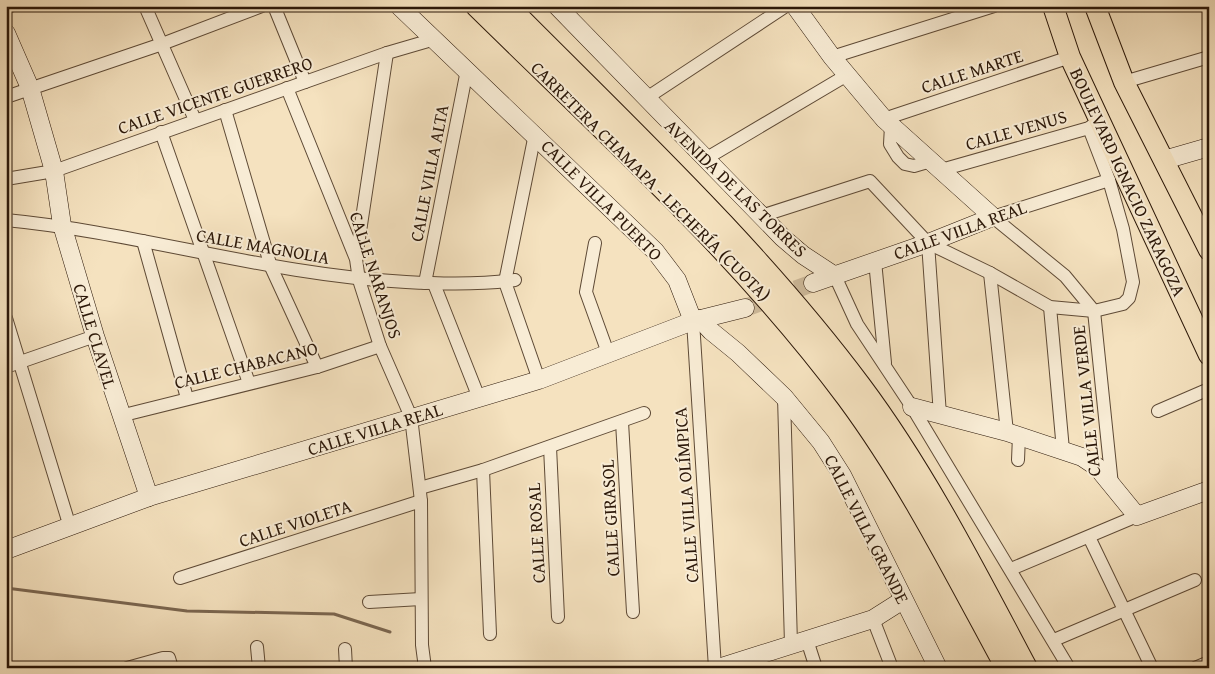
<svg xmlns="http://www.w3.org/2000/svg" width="1215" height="674" font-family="'Gentium Book Plus',serif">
	<rect width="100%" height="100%" fill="#f5e2bf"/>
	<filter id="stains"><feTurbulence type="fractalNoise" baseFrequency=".004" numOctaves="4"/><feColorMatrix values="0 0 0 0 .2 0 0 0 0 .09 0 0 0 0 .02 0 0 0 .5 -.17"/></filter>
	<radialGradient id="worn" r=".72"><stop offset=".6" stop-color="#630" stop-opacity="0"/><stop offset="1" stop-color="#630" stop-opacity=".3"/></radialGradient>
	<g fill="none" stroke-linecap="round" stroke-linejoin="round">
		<!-- stream -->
		<polyline stroke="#7b6751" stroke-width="3" points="6,588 187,611 334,614 390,632"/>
		<!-- secondary-tunnel -->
		<polyline stroke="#cdb99a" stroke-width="18" stroke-dasharray="18 9" stroke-linecap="butt" points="745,308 813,283"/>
		<defs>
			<g id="street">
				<polyline points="145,6 195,120"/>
				<polyline points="274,6 305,82"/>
				<polyline points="6,8 11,6"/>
				<polyline points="832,57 994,6"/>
				<polyline points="1124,82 1209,57"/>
				<polyline points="287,88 356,259 359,280 380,346 411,417 421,501 422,645 425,668"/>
				<polyline points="6,97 162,44 262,6"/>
				<polyline points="645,99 786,6"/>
				<polyline points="225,110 271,267 317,367"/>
				<polyline points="884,119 1070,57"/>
				<polyline points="891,126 890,144 898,157 905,164 914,166 931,161"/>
				<polyline points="161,132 249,383"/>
				<polyline points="535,134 505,282 539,380"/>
				<polyline points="707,158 847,75"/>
				<polyline points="941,170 1089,128 1096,123"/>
				<polyline points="6,179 54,171 387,53 435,39"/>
				<polyline points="761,216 870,181 928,243 940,415"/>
				<polyline points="993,217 1065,276 1094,311 1112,485"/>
				<polyline points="993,217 1109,180"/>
				<path d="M6 220C141 233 270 275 406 282 442 284 479 285 515 280"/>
				<polyline points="143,241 187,398"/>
				<polyline points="595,243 586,292 608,353"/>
				<polyline points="928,243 990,273 1050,307 1094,311 1123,304 1129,298 1133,282 1123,229 1109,180 1089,128"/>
				<polyline points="356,258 387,53"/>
				<polyline points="875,261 885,363"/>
				<polyline points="990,273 1007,432"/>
				<polyline points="835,276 857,324 912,407 1069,668"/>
				<polyline points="425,283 467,70"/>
				<polyline points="434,284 479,398"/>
				<polyline points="1050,307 1063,450"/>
				<polyline points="6,318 70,527"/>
				<polyline points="693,321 715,668"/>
				<polyline points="6,367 95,336"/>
				<polyline points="784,397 791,644"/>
				<polyline points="1158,411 1209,389"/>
				<polyline points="120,416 317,367 380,346"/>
				<polyline points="622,422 633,612"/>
				<polyline points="550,447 558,617"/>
				<polyline points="1018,460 1019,436"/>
				<polyline points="483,470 490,634"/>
				<polyline points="420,488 483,470 644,413"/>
				<polyline points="1089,537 1152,668"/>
				<polyline points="1011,569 1137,516"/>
				<polyline points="180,578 421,501"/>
				<polyline points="369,602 421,599"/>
				<polyline points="873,619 892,668"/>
				<polyline points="807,640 816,668"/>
				<polyline points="1054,640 1195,580"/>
				<polyline points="257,647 259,668"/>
				<polyline points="345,649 346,668"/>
				<polyline points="127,668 163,658 169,658 172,668"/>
				<polyline points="1195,668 1209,662"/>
			</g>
			<g id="secondary">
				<polyline points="399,6 655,251 677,280 693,321"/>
				<polyline points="557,6 783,238 803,255 835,276"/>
				<polyline points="795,6 832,57 884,119 993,217 928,243 813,283"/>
				<polyline points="6,33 30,88 54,171 62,225 95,336 149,497"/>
				<polyline points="1164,160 1209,147"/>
				<polyline points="700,319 711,331 738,353 784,397 821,442 842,475 938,668"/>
				<polyline points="912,407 1007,432 1082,457 1097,467 1137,516 1209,490"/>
				<polyline points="6,550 149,497 539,380 693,321 745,308"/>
				<polyline points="718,668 873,619 903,600"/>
			</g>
			<g id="primary">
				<polyline points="1053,6 1070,57 1209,355"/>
				<polyline points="1095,6 1124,82 1209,250"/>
			</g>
			<g id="highway">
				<path d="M477 6C605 132 740 253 848 398 910 482 957 576 1007 668"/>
				<path d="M507 6C629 129 756 247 860 386 925 473 975 572 1026 668"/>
			</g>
		</defs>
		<!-- street casing -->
		<use href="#street" stroke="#5e4a36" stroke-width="14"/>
		<!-- secondary casing -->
		<use href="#secondary" stroke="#2b1708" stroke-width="19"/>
		<!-- primary casing -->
		<use href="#primary" stroke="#2b1708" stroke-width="22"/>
		<!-- highway casing -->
		<use href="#highway" stroke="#2b1708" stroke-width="24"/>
		<!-- street -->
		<use href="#street" stroke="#f8ecd5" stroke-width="12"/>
		<!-- secondary -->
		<use href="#secondary" stroke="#f8ecd5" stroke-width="18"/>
		<!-- primary -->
		<use href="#primary" stroke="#f5e2bf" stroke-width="20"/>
		<!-- highway -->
		<use href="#highway" stroke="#f5e2bf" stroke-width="22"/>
	</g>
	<g text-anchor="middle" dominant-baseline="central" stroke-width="4" stroke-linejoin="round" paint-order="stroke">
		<!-- street labels -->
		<g font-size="18" fill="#2b1708" stroke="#f8ecd5">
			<text transform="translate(972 71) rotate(-18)">CALLE MARTE</text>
			<text transform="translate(215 95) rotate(-19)">CALLE VICENTE GUERRERO</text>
			<text transform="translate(1016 130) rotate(-16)">CALLE VENUS</text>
			<text transform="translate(429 173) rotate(-79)">CALLE VILLA ALTA</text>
			<text transform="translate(651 181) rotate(45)">CARRETERA CHAMAPA - LECHERÍA (CUOTA)</text>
			<text transform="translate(1128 182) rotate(65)">BOULEVARD IGNACIO ZARAGOZA</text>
			<text transform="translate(736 188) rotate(44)">AVENIDA DE LAS TORRES</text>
			<text transform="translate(602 200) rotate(45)">CALLE VILLA PUERTO</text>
			<text transform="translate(960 230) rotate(-20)">CALLE VILLA REAL</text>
			<text transform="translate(263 246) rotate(10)">CALLE MAGNOLIA</text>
			<text transform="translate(376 275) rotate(72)">CALLE NARANJOS</text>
			<text transform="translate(95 336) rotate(73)">CALLE CLAVEL</text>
			<text transform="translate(246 365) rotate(-14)">CALLE CHABACANO</text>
			<text transform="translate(1086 401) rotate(-96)">CALLE VILLA VERDE</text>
			<text transform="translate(375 429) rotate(-17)">CALLE VILLA REAL</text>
			<text transform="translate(686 495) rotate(-94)">CALLE VILLA OLÍMPICA</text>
			<text transform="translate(610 518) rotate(-93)">CALLE GIRASOL</text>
			<text transform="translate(295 523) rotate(-18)">CALLE VIOLETA</text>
			<text transform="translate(867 529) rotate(63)">CALLE VILLA GRANDE</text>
			<text transform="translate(536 533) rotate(-93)">CALLE ROSAL</text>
		</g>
	</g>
	<!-- margin -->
	<rect width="1215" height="674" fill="none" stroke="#f5e2bf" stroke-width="25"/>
	<rect x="8" y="8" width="1200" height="659" fill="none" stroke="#2b1708" stroke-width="2.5"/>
	<rect x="12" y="12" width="1190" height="649" fill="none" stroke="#2b1708"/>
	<rect width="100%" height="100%" filter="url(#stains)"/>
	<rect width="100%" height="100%" fill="url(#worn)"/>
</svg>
